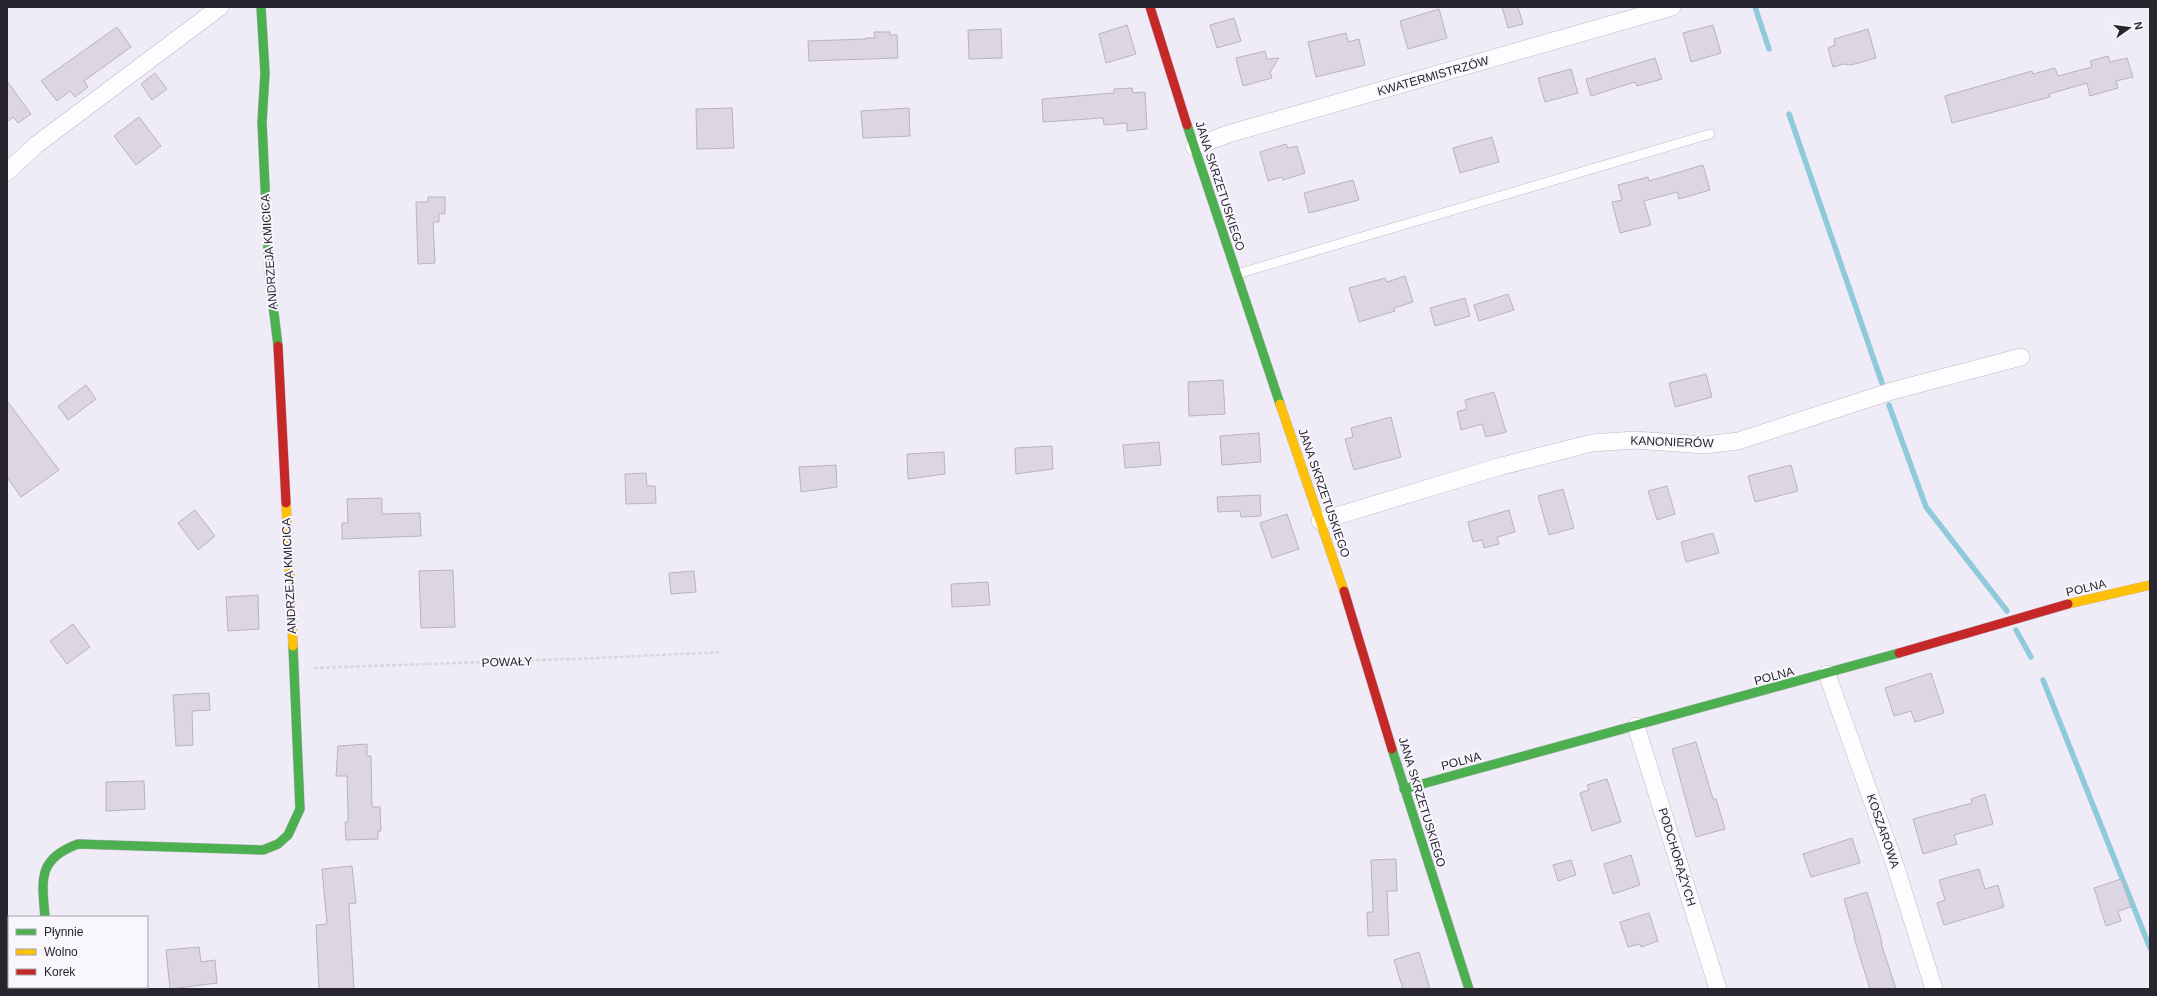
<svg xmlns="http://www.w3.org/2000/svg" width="2157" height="996" font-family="Helvetica,sans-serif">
	<rect width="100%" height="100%" fill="#f0ecf7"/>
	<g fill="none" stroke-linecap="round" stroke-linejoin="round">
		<!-- stream -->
		<g stroke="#8fcada" stroke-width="5.5">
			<polyline points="1755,7 1769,49"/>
			<polyline points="1789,114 1882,383"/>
			<polyline points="1889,405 1926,507 2007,611"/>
			<polyline points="2016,630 2031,657"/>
			<polyline points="2043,680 2150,948"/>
		</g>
	</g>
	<!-- building -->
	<g fill="#dcd5e4" stroke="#b8b4be">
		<polygon points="1502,7 1518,7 1523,24 1508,28"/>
		<polygon points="1439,9 1447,38 1408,49 1400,21"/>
		<polygon points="1234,18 1241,41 1217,48 1210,25"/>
		<polygon points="1127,25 1136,54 1106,63 1099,34"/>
		<polygon points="1713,25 1721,53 1691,62 1683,33"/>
		<polygon points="117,27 131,47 84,81 88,87 75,97 70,91 57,101 41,81"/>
		<polygon points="1001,29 1002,58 969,59 968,30"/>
		<polygon points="1868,29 1876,58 1851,65 1843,64 1833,67 1828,48 1835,45 1834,39"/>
		<polygon points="874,32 890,32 890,35 897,35 898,58 809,61 808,41 866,39 866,38 875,38"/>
		<polygon points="1346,33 1348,42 1359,39 1365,65 1316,77 1308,42"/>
		<polygon points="1265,51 1267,59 1279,58 1270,72 1272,78 1243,86 1236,58"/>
		<polygon points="2108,56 2110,62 2127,58 2133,77 2116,81 2118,88 2090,96 2087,83 2049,94 2050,97 1952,123 1945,96 2032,71 2033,74 2055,68 2058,76 2092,67 2090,61"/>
		<polygon points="1655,58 1662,79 1637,86 1635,82 1591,96 1586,79"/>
		<polygon points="1571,69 1578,93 1545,102 1538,78"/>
		<polygon points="155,73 167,89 152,100 141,84"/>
		<polygon points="7,81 31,114 18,123 13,117 7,122"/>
		<polygon points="1132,88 1133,93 1145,92 1147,129 1127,131 1127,123 1104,125 1103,118 1043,122 1042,99 1114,93 1114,89"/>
		<polygon points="732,108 734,148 697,149 696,109"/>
		<polygon points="909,108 910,136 863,138 861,111"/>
		<polygon points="139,117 161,146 136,165 114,136"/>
		<polygon points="1492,137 1499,162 1460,173 1453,148"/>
		<polygon points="1286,144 1288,148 1297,146 1305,173 1283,180 1282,177 1268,181 1260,152"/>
		<polygon points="1703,165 1710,190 1679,199 1677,192 1644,201 1651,225 1620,233 1612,202 1622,200 1618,185 1648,177 1649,181"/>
		<polygon points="1353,180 1359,200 1309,213 1304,193"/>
		<polygon points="428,197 445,197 445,214 439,213 439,222 433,222 435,263 418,264 416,202 428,202"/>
		<polygon points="1405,276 1413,302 1394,308 1395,311 1359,322 1349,288 1385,278 1387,282"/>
		<polygon points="1508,294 1514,310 1479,321 1474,305"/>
		<polygon points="1465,298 1470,316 1435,326 1430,308"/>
		<polygon points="1706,374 1712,397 1675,407 1669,383"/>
		<polygon points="1223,380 1225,414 1189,416 1188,382"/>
		<polygon points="86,385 96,399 68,420 58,406"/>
		<polygon points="1494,392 1506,432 1486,437 1482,424 1461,430 1457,412 1467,409 1465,400"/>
		<polygon points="7,401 59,470 21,497 7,477"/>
		<polygon points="1391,417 1401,457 1354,470 1345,439 1353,437 1351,428"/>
		<polygon points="1259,433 1261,462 1222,465 1220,436"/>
		<polygon points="1159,442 1161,465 1125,468 1123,445"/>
		<polygon points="1052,446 1053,469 1016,474 1015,448"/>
		<polygon points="944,452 945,474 908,479 907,454"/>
		<polygon points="836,465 837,487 801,492 799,467"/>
		<polygon points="1791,465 1798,491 1755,502 1748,476"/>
		<polygon points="646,473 647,486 655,486 656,503 626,504 625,474"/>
		<polygon points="1667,486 1675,514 1657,520 1648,491"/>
		<polygon points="1563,489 1574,528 1549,535 1538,496"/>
		<polygon points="1260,495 1261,516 1241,517 1240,511 1218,512 1217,497"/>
		<polygon points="382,498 382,514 420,513 421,536 342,539 342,523 348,523 347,499"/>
		<polygon points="195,510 215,536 198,550 178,523"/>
		<polygon points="1509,510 1515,532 1497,537 1499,544 1484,548 1482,540 1473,542 1468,522"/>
		<polygon points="1287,514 1299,549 1272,558 1260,523"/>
		<polygon points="1713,533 1719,553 1686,562 1681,542"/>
		<polygon points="453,570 455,627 421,628 419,571"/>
		<polygon points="694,571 696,592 671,594 669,573"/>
		<polygon points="988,582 990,605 952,607 951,584"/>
		<polygon points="258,595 259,629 228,631 226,597"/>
		<polygon points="73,624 90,647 67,664 50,641"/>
		<polygon points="1931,673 1944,713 1915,722 1911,711 1894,716 1885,688"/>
		<polygon points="209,693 210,710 192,711 193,745 176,746 173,695"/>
		<polygon points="1696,742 1713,799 1716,799 1725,829 1696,837 1672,749"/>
		<polygon points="367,744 367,756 371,756 372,807 380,807 381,831 378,831 378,839 346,840 345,822 348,822 348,812 347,776 336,776 338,746"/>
		<polygon points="1607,779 1621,822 1592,831 1580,793 1589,790 1587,785"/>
		<polygon points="144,781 145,809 106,811 106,782"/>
		<polygon points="1985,794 1993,824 1954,835 1957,844 1923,854 1913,819 1972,803 1971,799"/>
		<polygon points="1852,838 1860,863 1811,877 1803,854"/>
		<polygon points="1631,855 1640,885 1613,894 1604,864"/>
		<polygon points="1396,859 1397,891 1387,891 1389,935 1368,936 1367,912 1373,912 1371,860"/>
		<polygon points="1571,860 1576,875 1558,881 1553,865"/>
		<polygon points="352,866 356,903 349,904 354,989 319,989 316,925 327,924 322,869"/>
		<polygon points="1979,869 1985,889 1998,885 2004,907 1944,925 1937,903 1945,900 1939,880"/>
		<polygon points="2121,879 2131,907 2118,911 2121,921 2106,926 2094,888"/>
		<polygon points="1867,892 1882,942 1881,943 1896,989 1870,989 1854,938 1855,937 1844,899"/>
		<polygon points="1649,913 1658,941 1641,947 1640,944 1628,947 1620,922"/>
		<polygon points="199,947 201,962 215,960 217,983 170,989 166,950"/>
		<polygon points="1419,952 1430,989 1403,989 1394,960"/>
	</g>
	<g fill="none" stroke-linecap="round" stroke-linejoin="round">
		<defs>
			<polyline id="lane" points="1237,274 1710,134"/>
			<g id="street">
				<polyline points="1194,147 1228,134 1672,7"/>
				<polyline points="7,172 36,145 220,7"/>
				<polyline points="1320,521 1498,467 1592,443 1635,440 1705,445 1738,441 1892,391 2021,357"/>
				<polyline points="1827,674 1895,865 1934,989"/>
				<polyline points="1636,726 1718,989"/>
				<polyline points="48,987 48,989"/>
			</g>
			<g id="fast">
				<polyline points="261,7 265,73 262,122 269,272 278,346"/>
				<polyline points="1187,125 1280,404"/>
				<polyline points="1392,749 1469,989"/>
				<polyline points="1404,789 1899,653"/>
				<path d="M45 917C42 880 37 859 78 844L263 850 278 844 288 835 300 809 293 646"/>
			</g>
			<g id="slow">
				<polyline points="1280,404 1344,591"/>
				<polyline points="286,503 293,646"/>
				<polyline points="2068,604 2150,585"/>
			</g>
			<g id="jam">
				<polyline points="1150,7 1187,125"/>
				<polyline points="278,346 286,503"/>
				<polyline points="1344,591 1392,749"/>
				<polyline points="1899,653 2068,604"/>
			</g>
		</defs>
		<!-- lane casing -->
		<use href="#lane" stroke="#bebac4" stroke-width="10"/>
		<!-- street casing -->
		<use href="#street" stroke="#bebac4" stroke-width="18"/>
		<!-- fast casing -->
		<use href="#fast" stroke="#bebac4" stroke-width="10"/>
		<!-- slow casing -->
		<use href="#slow" stroke="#bebac4" stroke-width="10"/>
		<!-- jam casing -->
		<use href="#jam" stroke="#bebac4" stroke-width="10"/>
		<!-- path -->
		<polyline stroke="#d9d8db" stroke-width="2.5" stroke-dasharray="4 2" stroke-linecap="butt" points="314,668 598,658 722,652"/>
		<!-- lane -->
		<use href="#lane" stroke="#fdfcfe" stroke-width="9"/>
		<!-- street -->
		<use href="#street" stroke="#fdfcfe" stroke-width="17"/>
		<!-- fast -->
		<use href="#fast" stroke="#4caf50" stroke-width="9"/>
		<!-- slow -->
		<use href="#slow" stroke="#ffc107" stroke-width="9"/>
		<!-- jam -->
		<use href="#jam" stroke="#c62828" stroke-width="9"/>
	</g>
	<g text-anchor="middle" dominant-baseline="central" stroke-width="4" stroke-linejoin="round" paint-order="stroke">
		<!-- street labels -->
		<g font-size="12" fill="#29252f" stroke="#f9f7fd">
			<text transform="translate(1433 76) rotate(-16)">KWATERMISTRZÓW</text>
			<text transform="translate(1220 186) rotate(72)">JANA SKRZETUSKIEGO</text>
			<text transform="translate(269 252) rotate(-94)">ANDRZEJA KMICICA</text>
			<text transform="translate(1672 442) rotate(2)">KANONIERÓW</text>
			<text transform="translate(1324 493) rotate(71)">JANA SKRZETUSKIEGO</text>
			<text transform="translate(289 576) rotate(-93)">ANDRZEJA KMICICA</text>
			<text transform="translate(2086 588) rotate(-13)">POLNA</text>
			<text transform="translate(507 662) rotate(-2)">POWAŁY</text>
			<text transform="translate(1774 676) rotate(-15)">POLNA</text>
			<text transform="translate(1461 761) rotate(-15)">POLNA</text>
			<text transform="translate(1422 802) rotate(73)">JANA SKRZETUSKIEGO</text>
			<text transform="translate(1883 831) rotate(71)">KOSZAROWA</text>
			<text transform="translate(1677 857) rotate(73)">PODCHORĄŻYCH</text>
		</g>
	</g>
	<!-- border -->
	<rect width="2157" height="996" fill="none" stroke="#29252f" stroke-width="16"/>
	<!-- legend -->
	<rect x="8" y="916" width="140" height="72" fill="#f9f7fd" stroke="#a6a3ab"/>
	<rect x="16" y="929" width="20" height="6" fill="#4caf50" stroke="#a6a3ab"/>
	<text x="44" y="936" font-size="12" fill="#29252f">Płynnie</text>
	<rect x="16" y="949" width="20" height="6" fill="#ffc107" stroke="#a6a3ab"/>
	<text x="44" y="956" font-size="12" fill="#29252f">Wolno</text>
	<rect x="16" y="969" width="20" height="6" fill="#c62828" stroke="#a6a3ab"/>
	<text x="44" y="976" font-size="12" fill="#29252f">Korek</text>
	<!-- north arrow -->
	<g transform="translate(2129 28) rotate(76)" stroke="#f9f7fd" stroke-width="3" paint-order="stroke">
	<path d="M0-3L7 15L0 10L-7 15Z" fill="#29252f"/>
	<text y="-6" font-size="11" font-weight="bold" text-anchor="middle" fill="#29252f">N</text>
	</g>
</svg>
